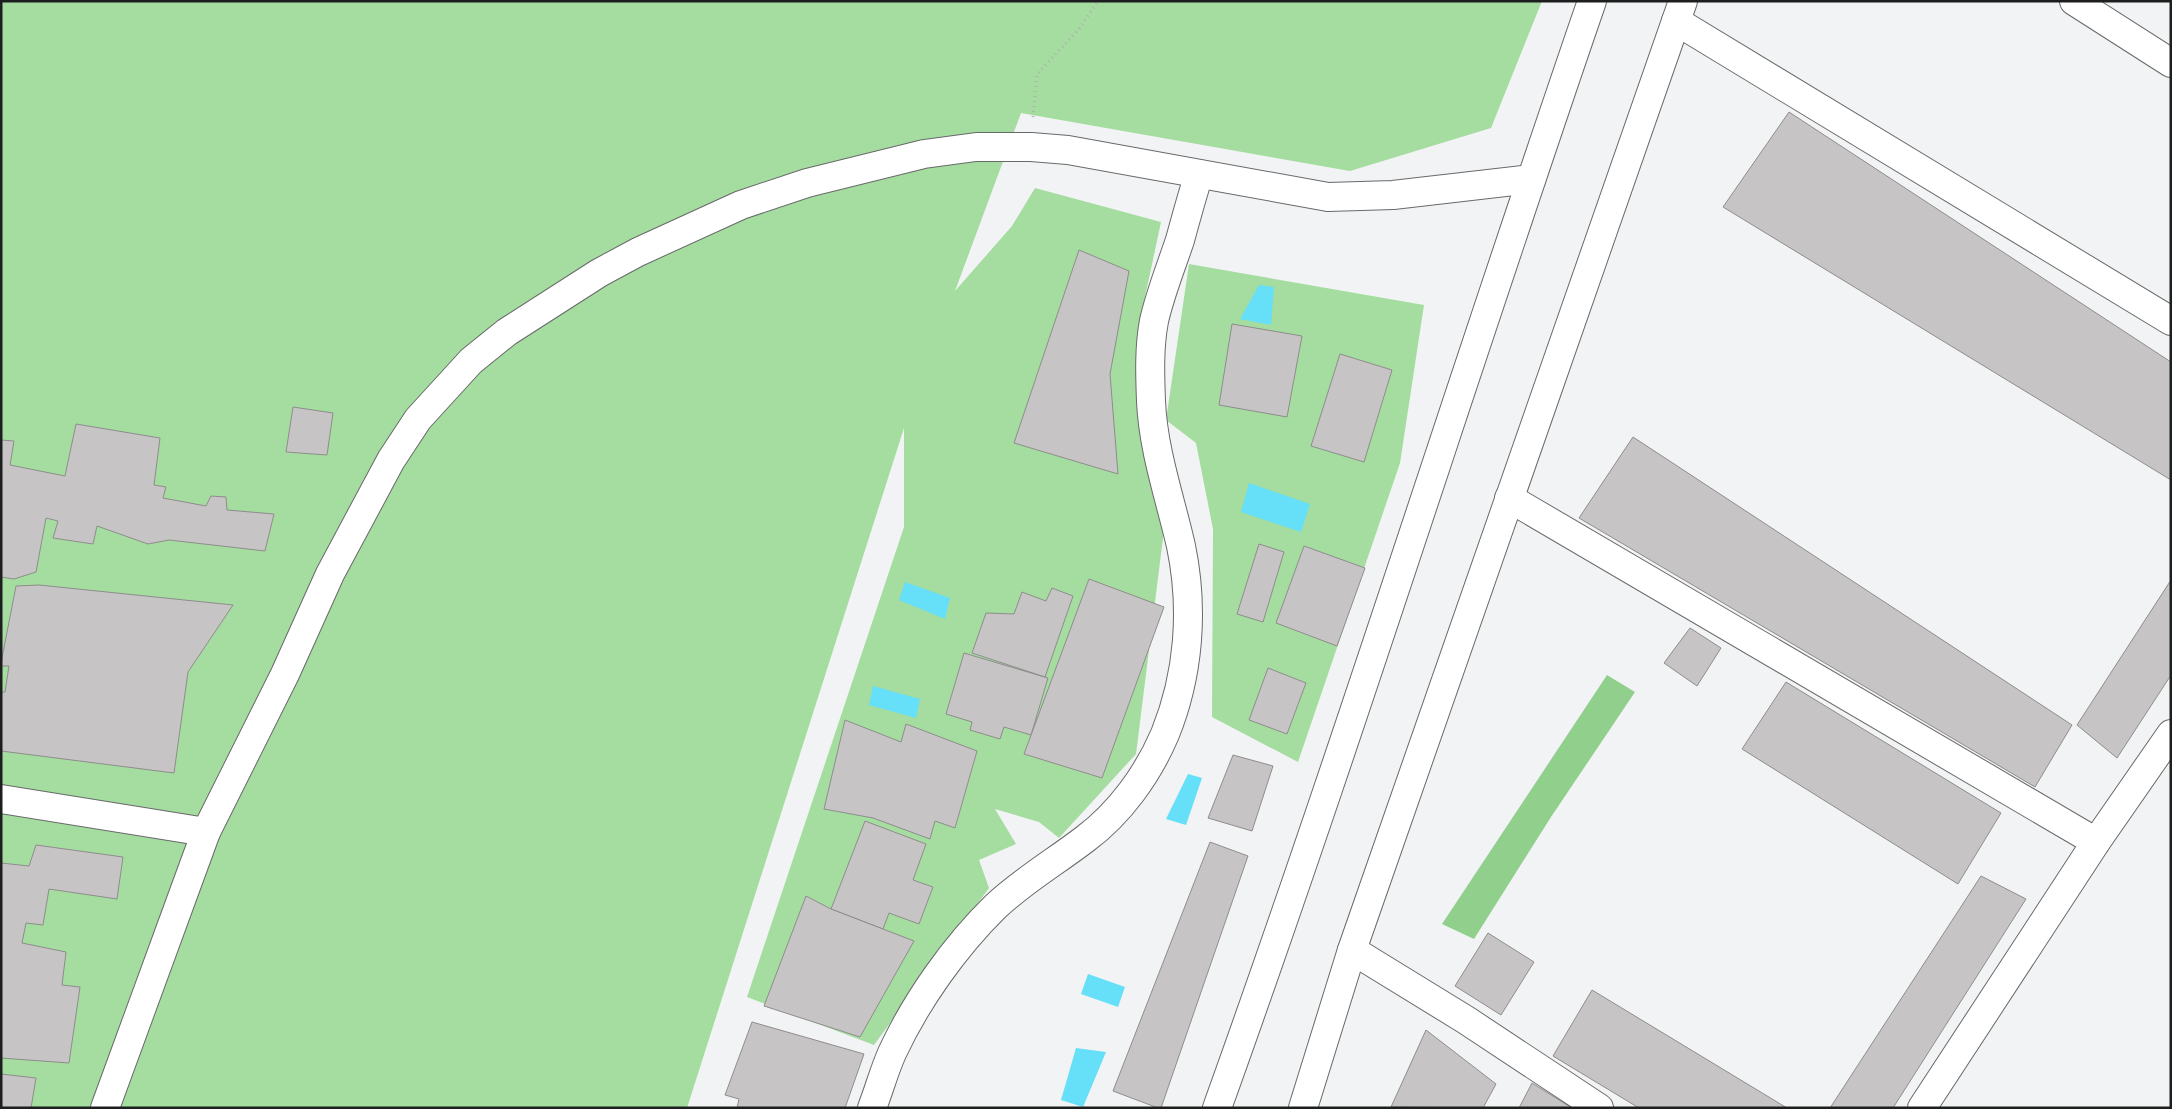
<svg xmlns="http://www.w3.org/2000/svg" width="2172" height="1109" font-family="Cabin,sans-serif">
	<rect width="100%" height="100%" fill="#f2f3f4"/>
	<!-- green -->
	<g fill="#a5dca0">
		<polygon points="1,1 1542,1 1491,128 1350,171 1021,113 955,291 1012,226 1035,188 1161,222 1139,325 1165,522 1136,754 1059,838 1039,822 995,809 1016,844 979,860 989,888 874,1045 747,997 904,527 904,428 687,1108 1,1108"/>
		<polygon points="1189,264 1424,305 1400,463 1298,762 1212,717 1213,529 1196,443 1166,420"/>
	</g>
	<!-- forest -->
	<polygon fill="#90cf8c" points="1607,675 1635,692 1551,817 1474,939 1442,924"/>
	<!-- water -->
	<g fill="#66dff8">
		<polygon points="1259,285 1274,287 1271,325 1240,319"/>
		<polygon points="1249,483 1310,504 1301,532 1241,512"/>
		<polygon points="905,582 950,598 945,619 899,600"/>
		<polygon points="873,686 920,699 916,718 869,705"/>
		<polygon points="1188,774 1202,778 1186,825 1166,819"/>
		<polygon points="1088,974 1125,987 1118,1007 1081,994"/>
		<polygon points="1076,1048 1106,1052 1083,1107 1061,1100"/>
	</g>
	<!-- building -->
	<g fill="#c6c4c4" stroke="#8e8d8c">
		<polygon points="1789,112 2171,362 2171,480 1723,207"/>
		<polygon points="1079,250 1129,271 1110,374 1118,474 1014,443"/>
		<polygon points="1232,324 1302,336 1287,417 1219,405"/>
		<polygon points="1340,354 1392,370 1364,462 1311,446"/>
		<polygon points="293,407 333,413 327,455 286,452"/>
		<polygon points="76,424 160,438 154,485 166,487 163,498 206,506 211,496 226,497 227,510 274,514 265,551 169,540 148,544 97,526 93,544 53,538 58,521 46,518 36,572 14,579 1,577 1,440 14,441 10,465 65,476"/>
		<polygon points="1633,437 2072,725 2035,787 1579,518"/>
		<polygon points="1259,544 1284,552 1263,622 1237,614"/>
		<polygon points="1304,546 1365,568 1337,646 1276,623"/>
		<polygon points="1089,579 1164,607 1102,778 1024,754"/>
		<polygon points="2171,580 2171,675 2117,758 2077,725"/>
		<polygon points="39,585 233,605 188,672 174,773 1,751 1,692 5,692 9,666 1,666 1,663 16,586"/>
		<polygon points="1052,588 1073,596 1045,677 972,653 986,613 1014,614 1022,592 1046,601"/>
		<polygon points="1690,628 1721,648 1697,686 1664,663"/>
		<polygon points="964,653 1048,678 1031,735 1004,727 1000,739 970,730 972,722 946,714"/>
		<polygon points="1268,668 1306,683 1287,734 1249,720"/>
		<polygon points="1786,682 2001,813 1958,884 1742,749"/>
		<polygon points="845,720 901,742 906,724 977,751 955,828 935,821 930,839 873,818 824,809"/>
		<polygon points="1233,755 1273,766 1252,831 1208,818"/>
		<polygon points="865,821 926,844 913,880 933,887 919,924 889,913 883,929 831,909"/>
		<polygon points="1210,842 1248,856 1161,1108 1158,1108 1113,1091"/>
		<polygon points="36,845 123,857 117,899 49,889 43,925 26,923 22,943 66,952 62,985 80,987 69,1063 1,1058 1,863 29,866"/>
		<polygon points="1981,876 2026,899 1893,1108 1830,1108"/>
		<polygon points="806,896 831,909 914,941 860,1037 764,1006"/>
		<polygon points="1488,933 1534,962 1501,1015 1455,986"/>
		<polygon points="1592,990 1787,1108 1639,1108 1553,1056"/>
		<polygon points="752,1022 864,1054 845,1108 737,1108 739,1099 725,1095"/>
		<polygon points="1426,1030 1496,1084 1483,1108 1391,1107"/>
		<polygon points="1,1074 36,1078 31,1108 1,1108"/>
		<polygon points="1532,1083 1572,1108 1519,1108"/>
	</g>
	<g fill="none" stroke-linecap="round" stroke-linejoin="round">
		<defs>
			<g id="street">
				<polyline points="2074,1 2171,63"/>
				<polyline points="1676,21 2171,321"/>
				<polyline points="1509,498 2096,842"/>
				<polyline points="1,799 206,832"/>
				<polyline points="1352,950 1466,1020 1599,1108"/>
				<polyline points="105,1108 206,832 285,674 330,574 391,460 418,419 471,361 507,332 599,273 638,252 741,205 807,183 924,154 976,147 1031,147 1068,150 1328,197 1393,195 1531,179"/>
				<path d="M872 1108C879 1090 884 1071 892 1053 916 1001 955 946 996 906 1024 880 1055 862 1085 839 1120 813 1148 774 1165 734 1189 675 1194 609 1181 546 1170 498 1153 450 1151 401 1150 375 1149 347 1154 321 1160 294 1171 267 1180 240 1186 218 1192 196 1199 174"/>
				<path d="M1217 1108C1349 741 1465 369 1592 1"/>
				<polyline points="1303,1108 1352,950 1683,1"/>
				<polyline points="1922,1108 2096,842 2171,734"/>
			</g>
		</defs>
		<!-- street casing -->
		<use href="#street" stroke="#68696a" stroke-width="30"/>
		<!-- path -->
		<polyline stroke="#b0b1b2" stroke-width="3" stroke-dasharray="1 4" stroke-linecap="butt" points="1033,117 1037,74 1079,29 1098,1"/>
		<!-- street -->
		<use href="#street" stroke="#fff" stroke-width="28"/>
	</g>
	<!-- border -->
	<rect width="2172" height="1109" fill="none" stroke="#1d1e1e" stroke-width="5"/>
</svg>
